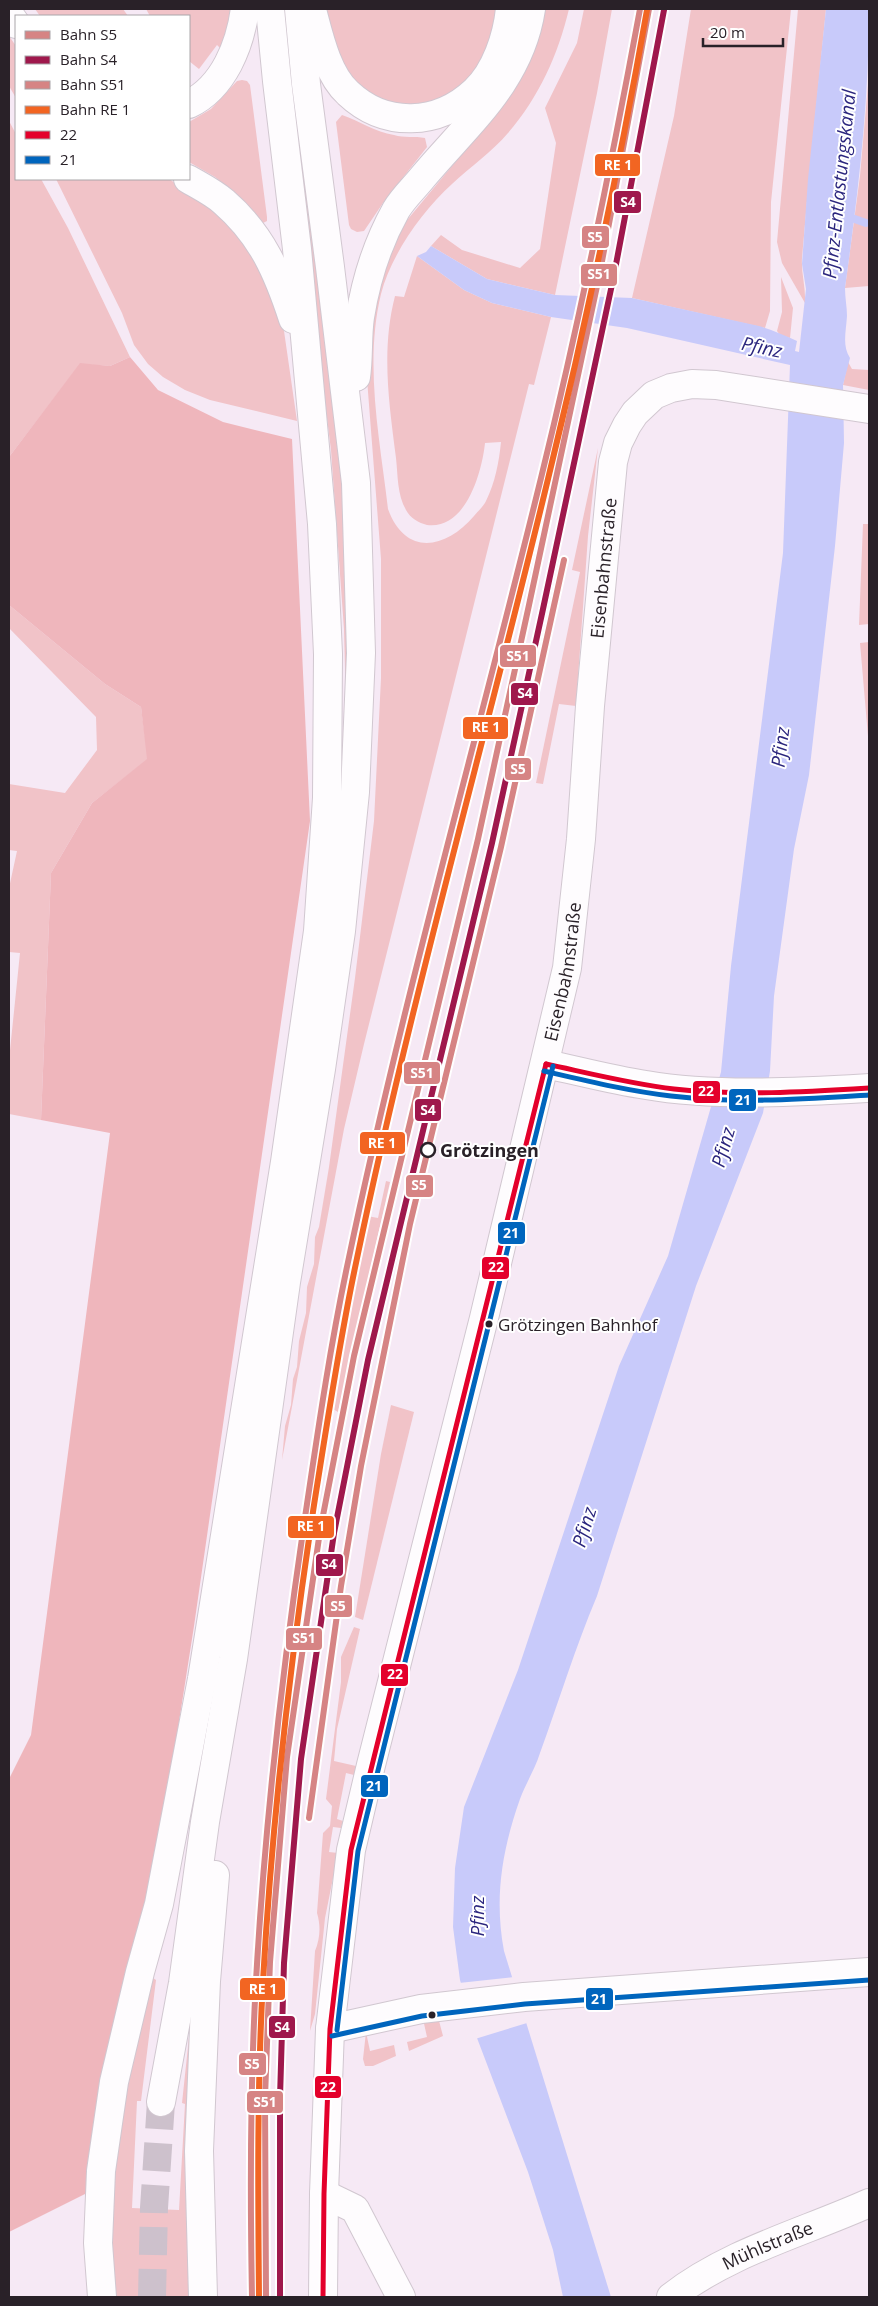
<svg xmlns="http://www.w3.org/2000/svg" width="878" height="2306" font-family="'Open Sans',sans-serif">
	<rect width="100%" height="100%" fill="#f6e9f5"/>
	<!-- green -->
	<g fill="#f1c3c8">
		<polygon points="35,9 123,9 128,16 40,16"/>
		<polygon points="146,9 235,9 221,49 217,45 199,69 189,61 189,16 150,16"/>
		<polygon points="276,9 288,9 332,359 351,575 346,708 344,629 331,450"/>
		<path d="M323 9H503C494 38 488 57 468 81 435 120 364 108 340 64 332 48 328 26 323 9Z"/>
		<path d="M539 9H569C558 55 539 97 508 133 492 152 470 167 452 184 422 211 391 255 381 294 364 364 380 440 388 509 405 556 445 550 474 516 477 512 483 507 486 501 495 483 499 462 501 442L485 443C482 472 466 530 427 525 419 523 410 518 406 510 397 494 398 476 396 458 389 403 381 350 395 296L404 297 417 256 464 290 492 303 551 317 534 385 529 384 364 1044 344 1129 282 1460 285 1426 291 1405 293 1379 297 1367 299 1341 306 1313 307 1287 314 1264 315 1237 319 1227 329 1167 355 978 374 821 381 678V559L367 379V344L380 270 403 225 496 113Z"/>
		<polygon points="584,9 612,9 597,93 555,295 487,279 431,246 441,235 462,250 520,268 540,249 556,143 545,108 577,43"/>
		<polygon points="691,9 791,9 771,202 770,311 765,328 632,298 674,116"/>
		<path d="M798 9H826C818 92 809 174 802 258 801 273 806 288 805 303L782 263 777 242Z"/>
		<polygon points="9,36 16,46 16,98 9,86"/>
		<polygon points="869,73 869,286 845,288 860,176"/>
		<polygon points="242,80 247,81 250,85 267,217 267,221 263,223 242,199 215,177 189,162 189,122 211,109 237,81"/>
		<path d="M342 115C360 121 375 132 394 135 404 138 415 136 425 138L427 147 383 203 364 231 357 232 351 229 349 225 336 122Z"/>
		<polygon points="9,121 16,134 16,179 41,179 68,228 130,357 110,366 80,364 9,457"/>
		<polygon points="56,179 169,179 218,212 242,237 275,296 284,331 297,421 210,400 185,390 163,377 148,364 134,345 122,313"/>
		<polygon points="781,277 793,308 790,338 780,335 777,331 782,312"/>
		<polygon points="848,362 852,369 869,370 869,390 843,385"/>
		<polygon points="598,448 588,536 576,706 559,704 543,784 536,783 580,572 572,570"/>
		<polygon points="863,524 869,524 869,624 859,625"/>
		<polygon points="9,605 105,684 141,707 148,759 92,803 51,873 41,1120 9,1114 9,1060 20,953 9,952 9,888 17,851 9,850 9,784 65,793 97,750 96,717 9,628"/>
		<polygon points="869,642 869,748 860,643"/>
		<polygon points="386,1181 390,1182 338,1412 333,1409 349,1306 367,1216 378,1218"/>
		<polygon points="391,1405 414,1412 363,1620 355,1617 381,1454"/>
		<path d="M354 1627 360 1629 337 1729 334 1761 356 1766 354 1775 346 1773 337 1819 343 1821 341 1828 333 1827 329 1852 338 1853 325 1918 315 2014 310 2031 315 1951C320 1939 321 1926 317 1913L323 1833 330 1826 332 1806 326 1799 341 1682V1657Z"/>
		<polygon points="153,1978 156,1980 141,2101 137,2101 132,2208 179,2210 185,2104 182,2103 195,1981 194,2297 111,2297 112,2158 145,1997"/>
		<polygon points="438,2017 443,2036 409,2051 407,2042 427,2037 423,2019"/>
		<polygon points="366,2032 370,2051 394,2045 396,2056 373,2066 365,2066 363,2059"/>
	</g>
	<!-- forest -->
	<polygon fill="#efb6bc" points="130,357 158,390 223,422 292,439 310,821 194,1626 158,1856 91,2191 9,2232 9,1779 31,1735 110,1133 41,1120 51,873 92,803 147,759 141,707 105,684 9,605 9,457 80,363 110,366"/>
	<!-- water -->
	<path fill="#c8cafa" d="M826 9H869C869 103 858 195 845 288 845 298 847 307 847 316 846 332 842 346 850 358L843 385 844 443 835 546 809 775 794 849 774 996 770 1071 763 1113 696 1286 597 1596C575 1648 559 1701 540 1753 535 1769 526 1783 520 1799 502 1850 494 1898 504 1951L611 2297H563L553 2250 528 2172 477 2038 460 1980 453 1927 455 1868 464 1807 518 1670 619 1366 668 1256 721 1072 731 966 783 553 790 365 627 328 551 317 492 303 464 290 417 256 426 252 431 246 487 279 555 295 632 298 759 326C773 330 784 335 797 341L795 351 799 352 806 289 802 264 808 179Z"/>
	<!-- pier -->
	<polygon fill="#f6e9f5" points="514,1977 527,2023 475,2039 459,1983"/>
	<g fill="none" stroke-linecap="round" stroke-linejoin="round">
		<!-- stream -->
		<polyline stroke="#c8cafa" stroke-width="8" points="846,216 866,223"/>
		<!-- trunk-tunnel -->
		<polyline stroke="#cdc1cc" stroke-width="28" stroke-dasharray="28 14" stroke-linecap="butt" points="152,2297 154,2208 161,2102"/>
		<defs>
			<g id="minor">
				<path d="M546 1064C579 1071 612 1080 646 1085 715 1097 799 1092 869 1088"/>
				<polyline points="330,2029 421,2009 524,1997 869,1972"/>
				<polyline points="324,2194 355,2209 401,2297"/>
				<path id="s1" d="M671 2297C729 2252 802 2233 869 2203"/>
			</g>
			<g id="tertiary">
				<path id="s2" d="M323 2297 324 2194 330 2029 351 1850 371 1765 484 1318 567 968 581 839 590 706 613 462 618 443 627 425 635 413 654 395 671 388 692 384 716 385 869 409"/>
			</g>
			<g id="trunk">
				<path d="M312 10C319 36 327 74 348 93 385 128 438 126 475 91 496 71 507 37 510 9"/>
				<polyline points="9,14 16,24"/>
				<path d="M189 104C224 87 240 45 245 9"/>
				<path d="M188 179C200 186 214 193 224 202 262 235 278 273 293 319"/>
				<path d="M356 377C359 357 357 337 360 317 366 279 377 244 396 210 403 198 414 188 422 178 467 124 520 82 531 9"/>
				<polyline points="161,2102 183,1983 205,1822 233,1659 286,1282 321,1069 341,931 355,792 361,653 356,483 330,267 306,84 299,9"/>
				<polyline points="102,2297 98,2243 101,2171 114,2082 140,1972 159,1904 202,1679 285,1162 318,931 327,798 328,654 322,524 297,249 277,81 270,9"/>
				<polyline points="203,2297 199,2151 206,1981 215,1875"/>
			</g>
		</defs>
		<!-- minor casing -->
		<use href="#minor" stroke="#d1c7d0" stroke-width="30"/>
		<!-- tertiary casing -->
		<use href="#tertiary" stroke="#d1c7d0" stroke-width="30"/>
		<!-- trunk casing -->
		<use href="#trunk" stroke="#d1c7d0" stroke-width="30"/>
		<!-- minor -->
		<use href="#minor" stroke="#fefcfe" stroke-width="28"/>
		<!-- tertiary -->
		<use href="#tertiary" stroke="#fefcfe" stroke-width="28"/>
		<!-- trunk -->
		<use href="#trunk" stroke="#fefcfe" stroke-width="28"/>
		<defs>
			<g id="bus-1">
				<path d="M546 1064C588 1073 631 1084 674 1089 739 1096 804 1092 869 1088"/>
				<polyline points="323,2297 324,2194 330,2029 351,1850 546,1064"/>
			</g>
			<g id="bus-2">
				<path d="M544 1071C587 1081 628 1091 671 1096 737 1104 804 1099 869 1095"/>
				<polyline points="337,2030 358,1851 553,1066"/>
				<polyline points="332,2036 422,2016 525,2004 869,1980"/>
			</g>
		</defs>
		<!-- bus-1 casing -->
		<use href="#bus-1" stroke="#fff" stroke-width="9"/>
		<!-- bus-2 casing -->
		<use href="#bus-2" stroke="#fff" stroke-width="9"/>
		<!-- bus-1 -->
		<use href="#bus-1" stroke="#e4002b" stroke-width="5"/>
		<!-- bus-2 -->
		<use href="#bus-2" stroke="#0065bd" stroke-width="5"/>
		<defs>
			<g id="rail-1">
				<polyline points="309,1818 341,1586 361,1466 410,1224 501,847 564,560"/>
				<path d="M252 2297C250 2192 250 2086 256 1981 265 1821 283 1663 307 1504 319 1423 331 1342 348 1262 403 999 477 740 541 478 579 323 611 166 640 9"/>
			</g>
			<polyline id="rail-2" points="280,2297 280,2098 284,1963 301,1759 334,1533 368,1360 492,843 543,609 614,275 664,10"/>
			<polyline id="rail-3" points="266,2297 265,2098 270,1962 287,1757 320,1531 354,1356 478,839 529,605 600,272 649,9"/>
			<path id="rail-4" d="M259 2297C258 2192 257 2086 263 1981 272 1822 290 1663 314 1505 327 1424 339 1343 356 1263 411 999 485 741 548 479 586 324 619 168 647 10"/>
		</defs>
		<!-- rail-1 casing -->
		<use href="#rail-1" stroke="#fff" stroke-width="10"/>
		<!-- rail-2 casing -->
		<use href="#rail-2" stroke="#fff" stroke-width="10"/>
		<!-- rail-3 casing -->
		<use href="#rail-3" stroke="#fff" stroke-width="10"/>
		<!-- rail-4 casing -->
		<use href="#rail-4" stroke="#fff" stroke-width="10"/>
		<!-- rail-1 -->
		<use href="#rail-1" stroke="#d68484" stroke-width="6"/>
		<!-- rail-2 -->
		<use href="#rail-2" stroke="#9f184c" stroke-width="6"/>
		<!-- rail-3 -->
		<use href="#rail-3" stroke="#d68484" stroke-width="6"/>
		<!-- rail-4 -->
		<use href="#rail-4" stroke="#f26522" stroke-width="6"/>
	</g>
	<!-- markers -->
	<circle fill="#fff" stroke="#292128" stroke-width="2.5" cx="428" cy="1150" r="7"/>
	<g fill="#292128" stroke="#fff" stroke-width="2">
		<circle cx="489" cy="1324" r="4.5"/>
		<circle cx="432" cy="2015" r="4.5"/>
	</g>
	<g text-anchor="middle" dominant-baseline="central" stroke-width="4" stroke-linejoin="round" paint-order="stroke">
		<!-- bus labels -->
		<g font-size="17" fill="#292128" stroke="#fff" text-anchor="start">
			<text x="498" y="1324">Grötzingen Bahnhof</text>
		</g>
		<!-- street labels -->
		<g font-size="18" fill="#292128" stroke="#fff">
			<text stroke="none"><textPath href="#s2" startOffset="1758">Eisenbahnstraße</textPath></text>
			<text stroke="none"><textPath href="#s2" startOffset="1352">Eisenbahnstraße</textPath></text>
			<text stroke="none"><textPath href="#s1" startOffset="110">Mühlstraße</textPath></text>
		</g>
		<!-- stop labels -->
		<g font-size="18" font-weight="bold" fill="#292128" stroke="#fff" text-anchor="start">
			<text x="440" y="1150">Grötzingen</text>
		</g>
		<!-- water labels -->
		<g font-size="19" font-style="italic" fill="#2b267e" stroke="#fff">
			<text transform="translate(839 184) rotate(-84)">Pfinz-Entlastungskanal</text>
			<text transform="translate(762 347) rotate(12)">Pfinz</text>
			<text transform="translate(780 747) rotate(-83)">Pfinz</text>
			<text transform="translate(723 1147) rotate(-74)">Pfinz</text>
			<text transform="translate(584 1527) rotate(-73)">Pfinz</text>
			<text transform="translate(477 1916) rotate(-90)">Pfinz</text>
		</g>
	</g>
	<g stroke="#fff" stroke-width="2">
		<rect x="594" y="153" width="47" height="24" rx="5" fill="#f26522"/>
		<rect x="613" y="190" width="29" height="24" rx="5" fill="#9f184c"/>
		<rect x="581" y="225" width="29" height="24" rx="5" fill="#d68484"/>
		<rect x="580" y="263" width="38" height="24" rx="5" fill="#d68484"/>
		<rect x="499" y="644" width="38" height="24" rx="5" fill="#d68484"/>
		<rect x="510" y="682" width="29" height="24" rx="5" fill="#9f184c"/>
		<rect x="462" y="716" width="47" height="24" rx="5" fill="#f26522"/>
		<rect x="504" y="757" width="28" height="24" rx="5" fill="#d68484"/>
		<rect x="403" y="1061" width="38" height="24" rx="5" fill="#d68484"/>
		<rect x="692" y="1080" width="29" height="24" rx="5" fill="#e4002b"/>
		<rect x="728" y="1088" width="29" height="24" rx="5" fill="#0065bd"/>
		<rect x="414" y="1098" width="28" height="24" rx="5" fill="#9f184c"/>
		<rect x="359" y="1131" width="47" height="24" rx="5" fill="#f26522"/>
		<rect x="405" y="1174" width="29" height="24" rx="5" fill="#d68484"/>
		<rect x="497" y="1221" width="29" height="24" rx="5" fill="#0065bd"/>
		<rect x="481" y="1256" width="29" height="24" rx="5" fill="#e4002b"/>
		<rect x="287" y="1515" width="48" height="24" rx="5" fill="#f26522"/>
		<rect x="315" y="1553" width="29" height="24" rx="5" fill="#9f184c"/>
		<rect x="324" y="1594" width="29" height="24" rx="5" fill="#d68484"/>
		<rect x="285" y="1627" width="38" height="24" rx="5" fill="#d68484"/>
		<rect x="380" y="1663" width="29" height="24" rx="5" fill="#e4002b"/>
		<rect x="360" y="1774" width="29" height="24" rx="5" fill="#0065bd"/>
		<rect x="239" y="1977" width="47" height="24" rx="5" fill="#f26522"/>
		<rect x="585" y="1987" width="29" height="24" rx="5" fill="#0065bd"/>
		<rect x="268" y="2015" width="28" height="24" rx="5" fill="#9f184c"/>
		<rect x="238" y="2052" width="29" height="24" rx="5" fill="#d68484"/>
		<rect x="314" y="2075" width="28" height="24" rx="5" fill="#e4002b"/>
		<rect x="246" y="2090" width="38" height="24" rx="5" fill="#d68484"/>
	</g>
	<g font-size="14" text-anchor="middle" font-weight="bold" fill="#fff">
		<text x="618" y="170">RE 1</text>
		<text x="628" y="207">S4</text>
		<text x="595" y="242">S5</text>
		<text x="599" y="279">S51</text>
		<text x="518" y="661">S51</text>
		<text x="525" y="698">S4</text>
		<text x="486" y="732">RE 1</text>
		<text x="518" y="774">S5</text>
		<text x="422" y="1078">S51</text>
		<text x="706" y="1096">22</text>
		<text x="743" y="1105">21</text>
		<text x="428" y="1115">S4</text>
		<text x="382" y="1148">RE 1</text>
		<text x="419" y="1190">S5</text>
		<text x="511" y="1238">21</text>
		<text x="496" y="1272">22</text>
		<text x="311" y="1531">RE 1</text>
		<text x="329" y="1569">S4</text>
		<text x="338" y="1611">S5</text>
		<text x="304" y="1643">S51</text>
		<text x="395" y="1679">22</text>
		<text x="374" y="1791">21</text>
		<text x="263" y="1994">RE 1</text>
		<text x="599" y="2004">21</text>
		<text x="282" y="2032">S4</text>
		<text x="252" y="2069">S5</text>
		<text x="328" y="2092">22</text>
		<text x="265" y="2107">S51</text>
	</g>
	<!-- border -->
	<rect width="878" height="2306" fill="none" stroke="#292128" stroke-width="20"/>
	<!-- legend -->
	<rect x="15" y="15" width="175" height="165" fill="#ffffff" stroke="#a9a6a9"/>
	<rect x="25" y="31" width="25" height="8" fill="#d68484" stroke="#a9a6a9"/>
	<text x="60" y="40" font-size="15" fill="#292128">Bahn S5</text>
	<rect x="25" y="56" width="25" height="8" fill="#9f184c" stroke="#a9a6a9"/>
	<text x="60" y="65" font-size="15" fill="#292128">Bahn S4</text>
	<rect x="25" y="81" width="25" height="8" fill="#d68484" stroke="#a9a6a9"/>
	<text x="60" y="90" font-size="15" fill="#292128">Bahn S51</text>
	<rect x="25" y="106" width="25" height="8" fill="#f26522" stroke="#a9a6a9"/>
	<text x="60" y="115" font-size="15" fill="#292128">Bahn RE 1</text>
	<rect x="25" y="131" width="25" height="8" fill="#e4002b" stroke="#a9a6a9"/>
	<text x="60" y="140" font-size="15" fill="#292128">22</text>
	<rect x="25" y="156" width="25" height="8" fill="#0065bd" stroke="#a9a6a9"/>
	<text x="60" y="165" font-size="15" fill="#292128">21</text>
	<!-- scale -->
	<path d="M703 38v8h80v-8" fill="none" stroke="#292128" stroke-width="2.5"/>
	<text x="710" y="38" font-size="15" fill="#292128" stroke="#ffffff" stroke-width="4" paint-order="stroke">20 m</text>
</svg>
